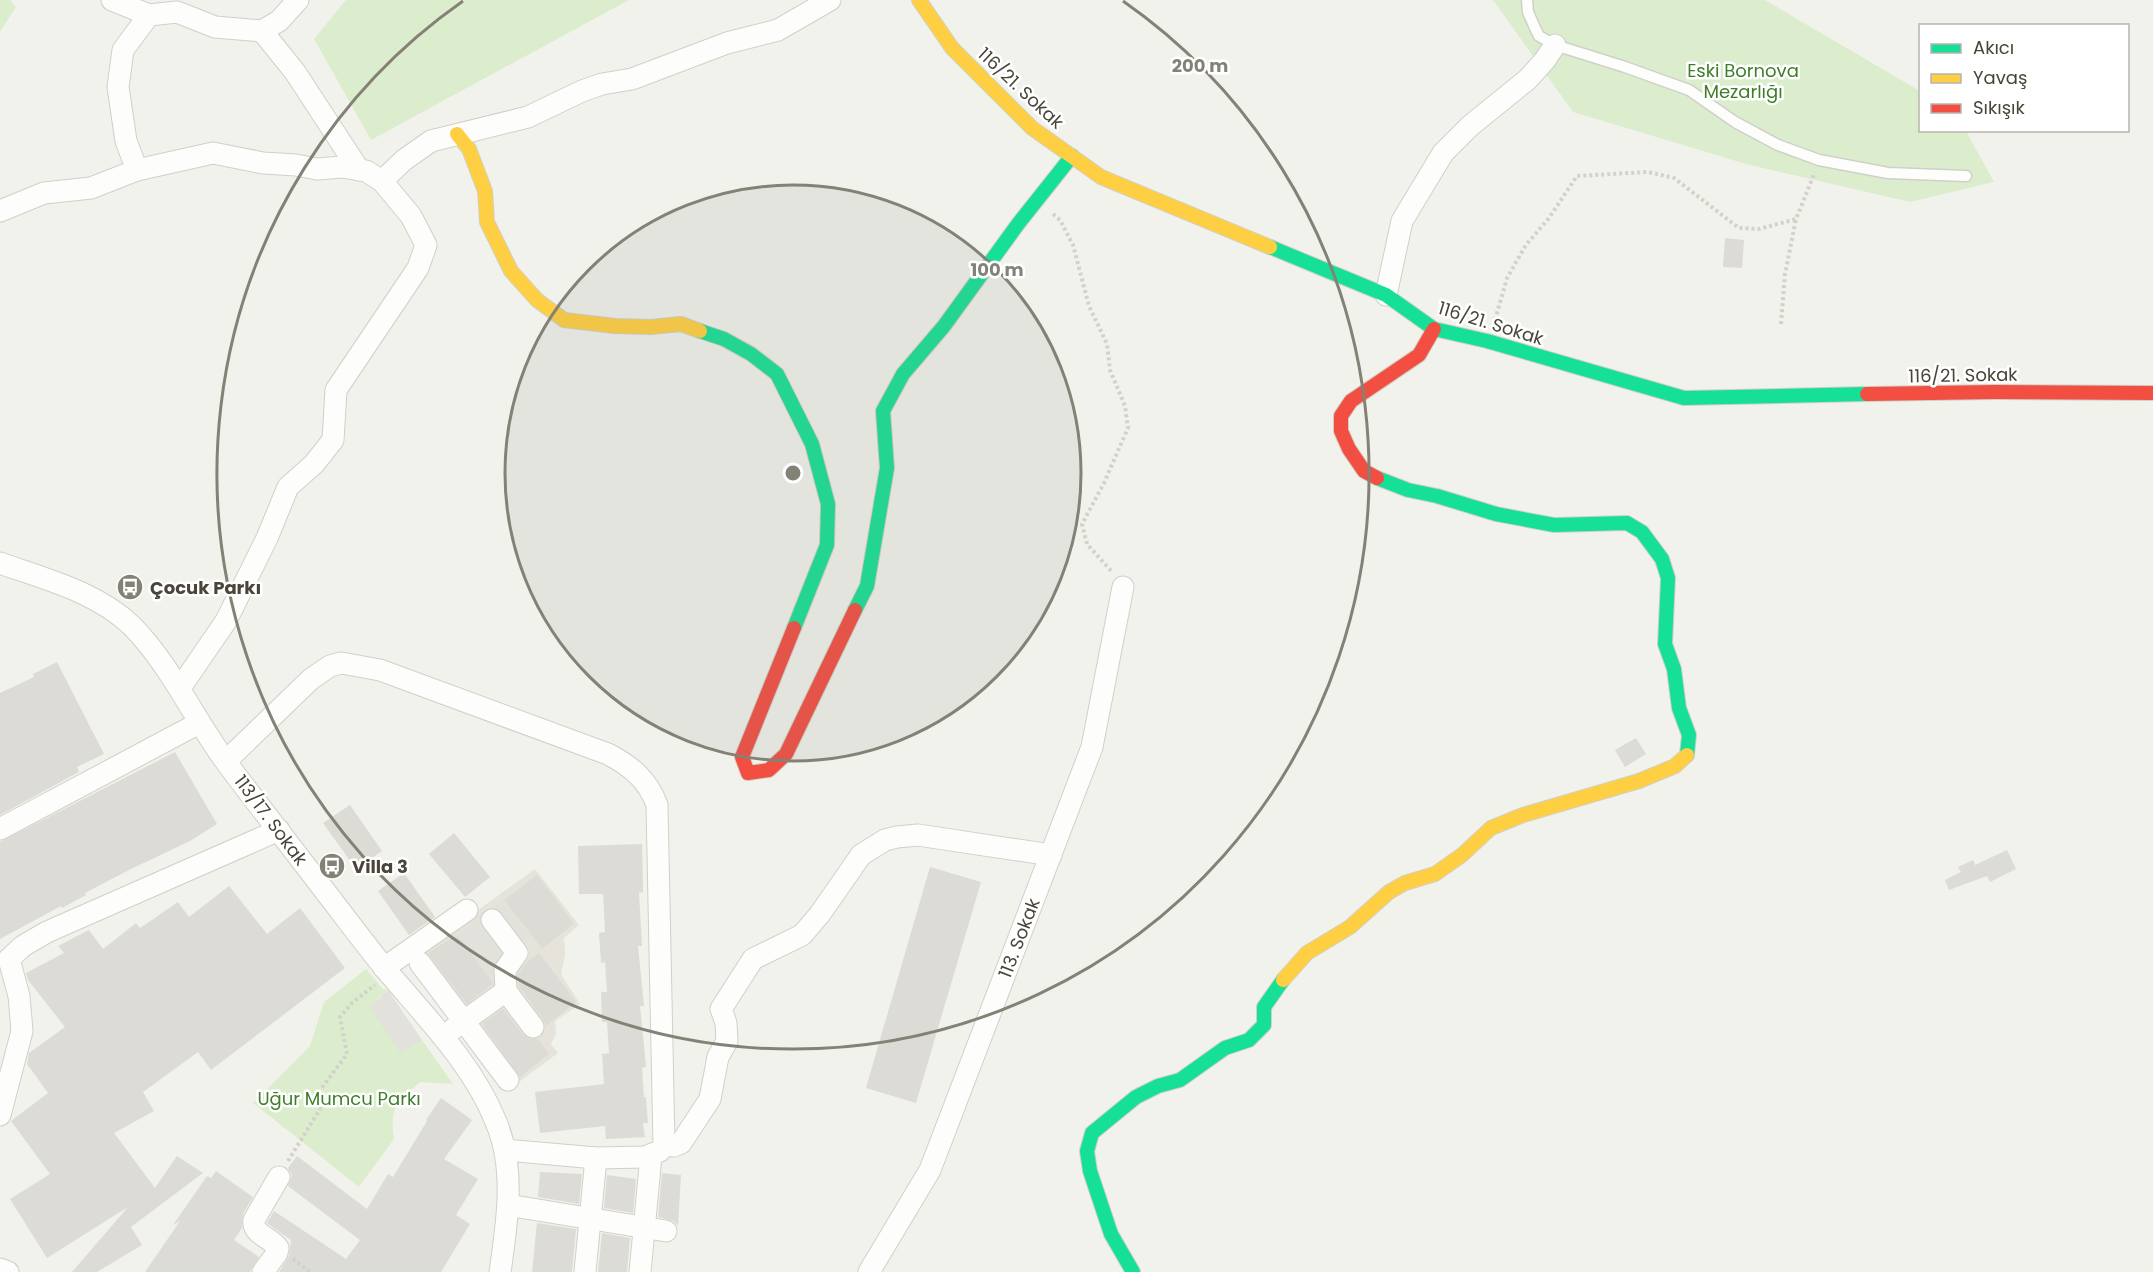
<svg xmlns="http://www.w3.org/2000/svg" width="2153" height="1272" font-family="Poppins,sans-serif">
	<rect width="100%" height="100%" fill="#f2f2ed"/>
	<!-- residential -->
	<polygon fill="#e6e4da" points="535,869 579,925 564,938 565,955 561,974 580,1004 555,1021 556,1034 551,1044 558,1053 511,1088 411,958"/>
	<!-- green -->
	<g fill="#dcedcd">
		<polygon points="0,0 10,0 16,7 0,32"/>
		<polygon points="346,0 629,0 371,140 314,39"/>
		<polygon points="1493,0 1765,0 1920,91 1920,130 1966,131 1994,182 1910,202 1746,164 1573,112"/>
		<path d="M366 969 383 989 388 990 377 999 401 1054 422 1040 453 1084 420 1082C398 1102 389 1107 394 1139L359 1187 253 1103 310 1046 324 1002Z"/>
	</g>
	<!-- parking -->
	<g fill="#e2e1dc">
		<polygon points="502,900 530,936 516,946 489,911"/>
		<polygon points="483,915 510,953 490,979 457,935"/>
		<polygon points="388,990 422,1040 401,1054 370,1007"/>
	</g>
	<!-- building -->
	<g fill="#dcdbd5">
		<polygon points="1725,238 1744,240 1742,268 1723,267"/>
		<polygon points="57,662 104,754 77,767 79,772 0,815 0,693 34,677 33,674"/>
		<polygon points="1636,738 1646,754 1625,767 1615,750"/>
		<polygon points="175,752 217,824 190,841 129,870 85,893 86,895 62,908 61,906 0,939 0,842"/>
		<polygon points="350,805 382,851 356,869 323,823"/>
		<polygon points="454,833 490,877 465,897 429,854"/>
		<polygon points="642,844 643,892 639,893 642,946 638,946 644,1006 640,1006 646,1067 642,1068 644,1097 646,1097 648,1123 643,1123 645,1137 606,1139 605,1126 540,1133 535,1092 604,1084 602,1054 609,1053 607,1022 602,1022 601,992 607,992 605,962 601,963 599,933 605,932 603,894 579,894 578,846"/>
		<polygon points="2007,850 2016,869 1990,882 1987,876 1949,890 1945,880 1961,872 1958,867 1973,860 1975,865"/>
		<polygon points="930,867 981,882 916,1103 866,1088"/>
		<polygon points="404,873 435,917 409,935 378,891"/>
		<polygon points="537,875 574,924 542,949 504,900"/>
		<polygon points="229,886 267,934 300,908 345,968 211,1070 198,1052 143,1092 154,1111 114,1133 155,1188 177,1156 203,1173 131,1227 142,1245 97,1272 72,1272 128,1207 47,1258 10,1199 50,1174 11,1121 48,1093 27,1064 29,1053 65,1027 28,980 26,973 64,953 58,946 89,930 103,949 136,923 140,928 178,902 189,917"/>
		<polygon points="457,935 493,983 467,1004 428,953"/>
		<polygon points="539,953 576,1002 546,1026 543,1019 519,986 518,974 526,963"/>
		<polygon points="503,1009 523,1035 529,1039 538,1039 549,1054 520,1077 482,1024"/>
		<polygon points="441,1098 472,1120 444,1159 478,1179 456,1215 470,1224 441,1272 279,1272 289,1256 291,1240 267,1223 274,1211 346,1259 360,1240 288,1186 292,1176 288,1168 297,1156 367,1209 388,1174 393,1177 427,1121 426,1120"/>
		<polygon points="216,1171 253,1197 243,1214 242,1228 234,1240 259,1257 250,1272 145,1272 180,1221 173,1225 207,1176 211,1178"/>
		<polygon points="540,1172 582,1174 579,1204 538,1197"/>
		<polygon points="662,1173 681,1175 678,1226 674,1221 658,1217"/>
		<polygon points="607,1175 636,1179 633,1213 604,1208"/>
		<polygon points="537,1223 576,1229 572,1272 532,1272"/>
		<polygon points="602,1233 630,1238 627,1272 598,1272"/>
	</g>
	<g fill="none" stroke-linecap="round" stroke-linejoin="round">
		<defs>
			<polyline id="lane" points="1527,0 1528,12 1535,28 1539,36 1555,45 1625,67 1689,90 1735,122 1778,145 1819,160 1888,173 1966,176"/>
			<g id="street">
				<polyline points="112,0 149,15 177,12 215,27 262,31 279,21 298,0"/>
				<polyline points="262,31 295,72 359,170"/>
				<polyline points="137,170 126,141 118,87 123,50 149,15"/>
				<polyline points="382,181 404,160 431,141 528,117 582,91 602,84 632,79 727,43 778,30 830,0"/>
				<polyline points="0,211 44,193 91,188 137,170 213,153 263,163 296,165 317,169 342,167 366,171 382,181 411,216 426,245 418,268 336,390 333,440 314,464 288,487 267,538 226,621 180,688"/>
				<polyline points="1386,295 1402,221 1443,153 1470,126 1528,79 1545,60 1555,45"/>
				<path d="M0 563C45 579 97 592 132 626 171 666 193 717 226 762 257 804 290 845 321 886 342 913 362 940 383 966 424 1016 472 1062 496 1122 516 1169 507 1223 500 1272"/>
				<path d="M226 761 311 679 330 666 341 663 380 670 608 754C631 766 648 780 657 805L664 1145 660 1151 645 1157 596 1158 506 1150"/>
				<polyline points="0,829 199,723"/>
				<polyline points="492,920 517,953 505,970 506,991"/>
				<polyline points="420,963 508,1080"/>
				<polyline points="384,968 467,910"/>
				<polyline points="453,1029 506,991 533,1027"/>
				<polyline points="0,1115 22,1031 19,996 9,959 23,946 47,932 279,830"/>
				<polyline points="664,1145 674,1146 681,1143 710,1099 718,1057 727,1041 726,1023 721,1009 753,959 802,935 820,914 861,855 885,840 897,837 918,835 1051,855"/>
				<polyline points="508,1205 666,1231"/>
				<polyline points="0,1269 8,1272"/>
				<path d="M263 1272 277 1253 278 1248C271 1237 252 1235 254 1220L279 1177"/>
				<polyline points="585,1272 596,1158"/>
				<polyline points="640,1272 651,1156"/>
				<polyline points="869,1272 930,1170 1092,747 1123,587"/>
			</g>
			<g id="fast">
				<polyline points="1270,247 1386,295 1434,329 1487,341 1684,398 1867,394"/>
				<polyline points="700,331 724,339 751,354 777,374 812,444 828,504 827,545 794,628"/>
				<polyline points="1377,478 1408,490 1437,496 1496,514 1554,525 1627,523 1642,532 1662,559 1668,578 1665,644 1674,669 1679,708 1689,735 1687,755"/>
				<polyline points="855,610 867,586 887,468 883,411 903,374 944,326 1018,224 1072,156"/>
				<polyline points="1133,1272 1111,1234 1090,1171 1087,1151 1092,1133 1136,1097 1158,1086 1180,1080 1225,1048 1249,1040 1264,1025 1264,1007 1283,980"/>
			</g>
			<g id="slow">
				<polyline points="919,0 952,48 1032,128 1101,177 1270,247"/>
				<polyline points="457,134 469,149 485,191 487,222 511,271 537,300 564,320 615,326 651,327 681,324 700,331"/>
				<polyline points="1283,980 1307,953 1350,927 1389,892 1405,883 1435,874 1462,855 1491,828 1523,815 1639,781 1675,766 1687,755"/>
			</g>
			<g id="jam">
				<polyline points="1867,394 1994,392 2153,393"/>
				<polyline points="1377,478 1364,471 1349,449 1341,431 1341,416 1351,401 1419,355 1434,329"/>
				<polyline points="794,628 742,757 748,773 769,770 786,754 855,610"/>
			</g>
		</defs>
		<!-- lane casing -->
		<use href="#lane" stroke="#d0d0ca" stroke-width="13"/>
		<!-- street casing -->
		<use href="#street" stroke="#d0d0ca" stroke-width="23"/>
		<!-- fast casing -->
		<use href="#fast" stroke="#d2d0c4" stroke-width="16"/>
		<!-- slow casing -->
		<use href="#slow" stroke="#d2d0c4" stroke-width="16"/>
		<!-- jam casing -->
		<use href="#jam" stroke="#d2d0c4" stroke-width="16"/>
		<!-- path -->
		<g stroke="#d2d2cb" stroke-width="4" stroke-dasharray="3 3" stroke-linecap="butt">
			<polyline points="1053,214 1060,220 1073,245 1089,306 1107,344 1110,370 1125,406 1128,428 1104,483 1082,524 1087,544 1113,573"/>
			<polyline points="1495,320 1507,278 1526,245 1549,218 1577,176 1648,172 1674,178 1739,228 1759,229 1796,219 1815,172"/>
			<polyline points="1781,324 1785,274 1796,219"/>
			<polyline points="288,1161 320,1109 318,1093 347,1054 340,1017 352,1003 375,985"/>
			<polyline points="293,1259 310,1272"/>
		</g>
		<!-- lane -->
		<use href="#lane" stroke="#fdfdfc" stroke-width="10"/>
		<!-- street -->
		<use href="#street" stroke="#fdfdfc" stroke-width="21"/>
		<!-- fast -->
		<use href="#fast" stroke="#16e098" stroke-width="14"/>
		<!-- slow -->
		<use href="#slow" stroke="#ffcf43" stroke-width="14"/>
		<!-- jam -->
		<use href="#jam" stroke="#f24e42" stroke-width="14"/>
	</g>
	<!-- distance rings -->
	<circle cx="793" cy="473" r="288" fill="#848277" fill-opacity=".12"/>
	<g fill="none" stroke="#848277" stroke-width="3">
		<circle cx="793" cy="473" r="288"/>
		<path d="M1123 1A576 576 0 1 1 463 1"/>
	</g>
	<!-- icons -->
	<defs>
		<symbol id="bus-disc" viewBox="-11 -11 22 22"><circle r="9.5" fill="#848277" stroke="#fff"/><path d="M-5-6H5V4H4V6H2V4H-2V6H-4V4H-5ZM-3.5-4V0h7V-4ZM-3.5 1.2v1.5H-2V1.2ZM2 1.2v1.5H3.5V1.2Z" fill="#fff"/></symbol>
	</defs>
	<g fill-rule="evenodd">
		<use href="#bus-disc" x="115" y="572" width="30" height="30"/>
		<use href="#bus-disc" x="317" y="851" width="30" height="30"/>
	</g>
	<g text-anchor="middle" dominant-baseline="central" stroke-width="5" stroke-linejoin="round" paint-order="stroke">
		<!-- park labels -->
		<g font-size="18" fill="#3e7d29" stroke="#fff">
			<text x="1743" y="70">Eski Bornova<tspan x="1743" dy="21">Mezarlığı</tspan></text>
			<text x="339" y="1098">Uğur Mumcu Parkı</text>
		</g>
		<!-- street labels -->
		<g font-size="18" fill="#494538" stroke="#fff">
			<text transform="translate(1021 88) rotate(43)">116/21. Sokak</text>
			<text transform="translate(1491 323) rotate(17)">116/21. Sokak</text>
			<text transform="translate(1963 375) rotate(-1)">116/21. Sokak</text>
			<text transform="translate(271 820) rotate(53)">113/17. Sokak</text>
			<text transform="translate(1019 938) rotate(-69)">113. Sokak</text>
		</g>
		<!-- poi labels -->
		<g font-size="18" font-weight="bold" fill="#494538" stroke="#fff" text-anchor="start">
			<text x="150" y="587">Çocuk Parkı</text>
			<text x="352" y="866">Villa 3</text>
		</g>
	</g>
	<circle cx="793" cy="473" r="9" fill="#848277" stroke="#fff" stroke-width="3"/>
	<g font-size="18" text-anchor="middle" font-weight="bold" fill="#848277" stroke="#fff" stroke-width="5" stroke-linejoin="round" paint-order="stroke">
		<text x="1200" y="72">200 m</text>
		<text x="997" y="276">100 m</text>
	</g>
	<!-- legend -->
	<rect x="1919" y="24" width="210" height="108" fill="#ffffff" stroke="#b6b5af" stroke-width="1.5"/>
	<rect x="1931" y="44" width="30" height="9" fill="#16e098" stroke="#b6b5af" stroke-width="1.5"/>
	<text x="1973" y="54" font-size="18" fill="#494538">Akıcı</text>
	<rect x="1931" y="74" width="30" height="9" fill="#ffcf43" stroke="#b6b5af" stroke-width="1.5"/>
	<text x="1973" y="84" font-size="18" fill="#494538">Yavaş</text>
	<rect x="1931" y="104" width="30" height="9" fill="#f24e42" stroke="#b6b5af" stroke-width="1.5"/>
	<text x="1973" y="114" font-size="18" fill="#494538">Sıkışık</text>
</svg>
